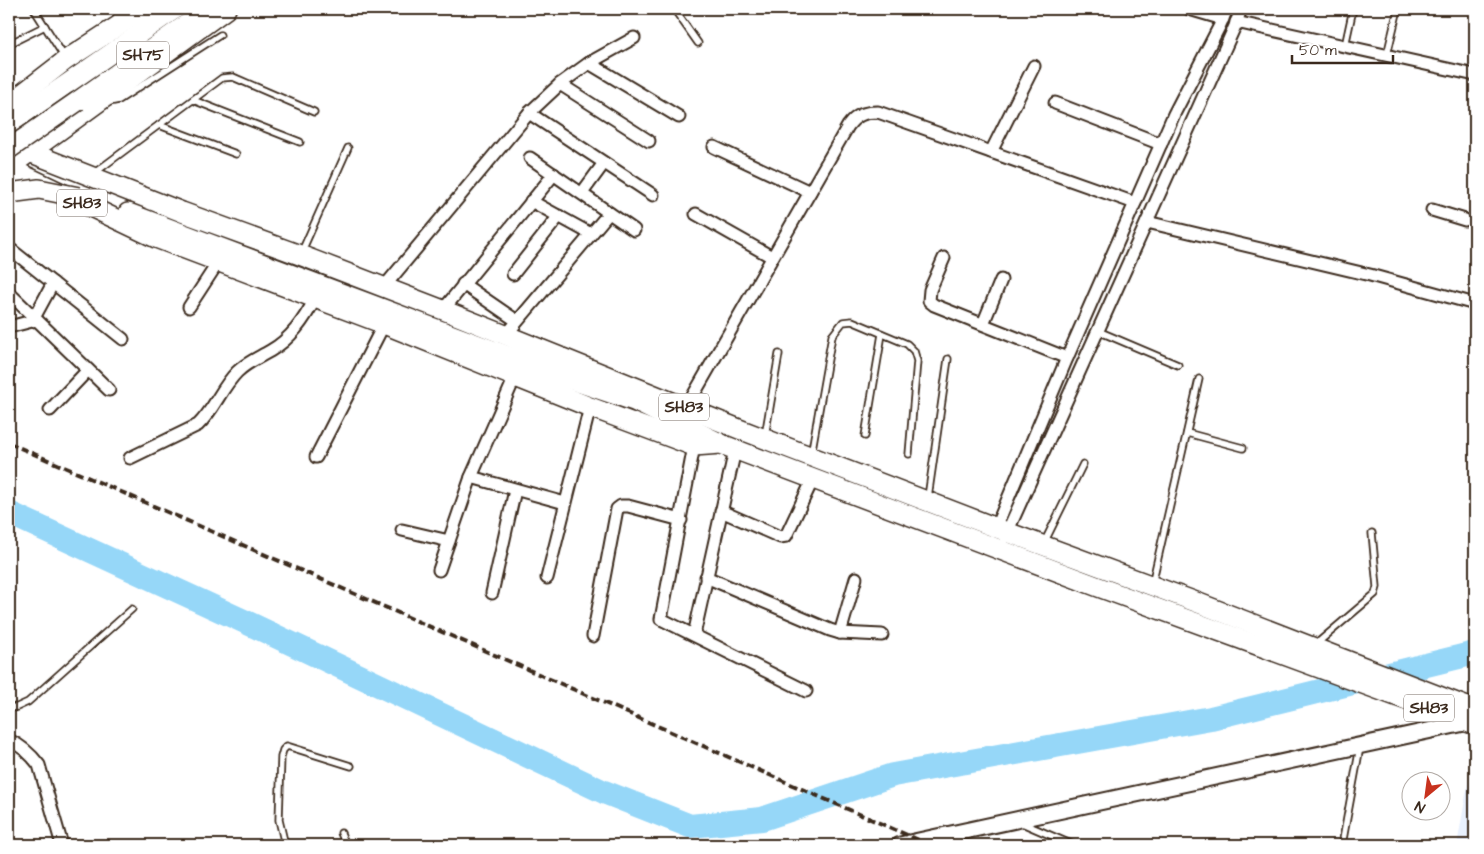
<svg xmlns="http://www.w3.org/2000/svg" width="1484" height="854" font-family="'Architects Daughter',sans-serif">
	<rect width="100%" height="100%" fill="#fff"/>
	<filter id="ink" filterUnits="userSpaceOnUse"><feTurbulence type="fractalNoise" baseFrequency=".02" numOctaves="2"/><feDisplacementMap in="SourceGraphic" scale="10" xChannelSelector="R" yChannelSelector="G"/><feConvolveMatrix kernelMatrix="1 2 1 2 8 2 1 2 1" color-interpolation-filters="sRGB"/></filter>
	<g filter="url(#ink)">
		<!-- built -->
		<polygon fill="#e9f1fe" points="1475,744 1475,845 1457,845"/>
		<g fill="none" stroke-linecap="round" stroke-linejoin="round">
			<!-- river -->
			<polyline stroke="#96d7f8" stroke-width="24" points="9,513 250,624 604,792 690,826 762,819 893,775 1211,718 1475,653"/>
			<!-- minor-tunnel -->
			<polyline stroke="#d8d4d2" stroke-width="11" stroke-dasharray="11 5.5" stroke-linecap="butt" points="1465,220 1475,223"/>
			<defs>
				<g id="service">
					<polyline points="34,9 65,58"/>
					<polyline points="674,9 698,43"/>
					<polyline points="765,9 765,10"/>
					<polyline points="116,21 118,9"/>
					<polyline points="9,44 45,26"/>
					<polyline points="1345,46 1353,9"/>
					<polyline points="1387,55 1398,9"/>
					<polyline points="193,100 300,142"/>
					<polyline points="109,102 119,100 220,35"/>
					<polyline points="159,125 236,154"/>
					<polyline points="93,174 222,78 233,77 314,112"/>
					<polyline points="302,251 348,148"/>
					<polyline points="1098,331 1178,365"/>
					<polyline points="1187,433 1243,448"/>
					<polyline points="765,436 779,354"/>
					<polyline points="865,436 882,334"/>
					<polyline points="811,455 832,336 843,322 852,321 907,344 914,351 917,361 909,454"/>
					<polyline points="928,497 948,359"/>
					<polyline points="1044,543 1083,464"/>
					<polyline points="1152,584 1199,379"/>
					<polyline points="1315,645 1375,594 1377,587 1372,533"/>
					<polyline points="9,708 17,707 28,702 132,609"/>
					<polyline points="1022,823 1073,845"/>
					<polyline points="341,833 346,845"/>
					<polyline points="285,845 279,820 281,757 283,750 287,746 351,766"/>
					<polyline points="1342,845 1360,747"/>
				</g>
				<g id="minor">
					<polyline points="1189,9 1223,19"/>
					<polyline points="1236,22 1475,75"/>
					<polyline points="589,63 679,117"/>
					<polyline points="560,84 649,141"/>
					<polyline points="1055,103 1161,144"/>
					<polyline points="529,113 653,195"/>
					<polyline points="714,147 810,192"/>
					<polyline points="991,152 1034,66"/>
					<polyline points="530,158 634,230"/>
					<polyline points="582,193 604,163"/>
					<polyline points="531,201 591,234"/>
					<polyline points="1432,210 1465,220"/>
					<polyline points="696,214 772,257"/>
					<polyline points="1147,222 1370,275 1475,304"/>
					<polyline points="9,248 123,339"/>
					<polyline points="944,258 930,290 929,301 934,305 1067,358"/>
					<polyline points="513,274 559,216"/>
					<polyline points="463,284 517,321"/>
					<polyline points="384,287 529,113 560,84 589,63 634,38"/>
					<polyline points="9,293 109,390"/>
					<polyline points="189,307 219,261"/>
					<polyline points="443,310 554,174"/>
					<polyline points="34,318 53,283"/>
					<polyline points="983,324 1001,280"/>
					<polyline points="9,327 36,320"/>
					<polyline points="506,335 609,213"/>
					<path d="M686 408 848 126C856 115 864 112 878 112L1135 203"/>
					<polyline points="50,410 88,370"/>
					<polyline points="694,446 661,619 806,691"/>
					<polyline points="316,457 384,324"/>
					<path d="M130 458 198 425C214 410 221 388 237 372 247 362 258 358 270 351 291 339 304 320 315 299"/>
					<polyline points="471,477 565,503"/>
					<polyline points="721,511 780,537 786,536 813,479"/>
					<polyline points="402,530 449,541"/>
					<polyline points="994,532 1067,358 1174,114 1219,27 1227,9"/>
					<polyline points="1005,537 1235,26 1241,9"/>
					<polyline points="439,570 471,477 515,377"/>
					<polyline points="706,577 830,630 840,633 882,635"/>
					<polyline points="547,578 590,407"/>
					<polyline points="492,593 515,490"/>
					<polyline points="840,633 856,578"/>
					<polyline points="694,635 735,450"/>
					<polyline points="593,636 617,509 621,506 628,506 681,520"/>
					<path d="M9 740C22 746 30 753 39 765L62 845"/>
				</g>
				<polyline id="tertiary" points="900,845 1469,722"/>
				<g id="primary">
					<polyline points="78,101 208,9"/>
					<polyline points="9,124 175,9"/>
					<polyline points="29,152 182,212 300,255 443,310 739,429 1007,532 1196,602 1475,710"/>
					<polyline points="9,168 156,238 384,324 590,407 694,446 721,444 1096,586 1475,725"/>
					<polyline points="128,213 572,380 634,401 720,443"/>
				</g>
				<g id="trunk">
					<polyline points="9,104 66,60 144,9"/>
					<polyline points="9,167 226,9"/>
				</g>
			</defs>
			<!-- service casing -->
			<use href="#service" stroke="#3b2a1e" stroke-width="9"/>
			<!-- minor casing -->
			<use href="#minor" stroke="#3b2a1e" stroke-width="15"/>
			<!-- tertiary casing -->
			<use href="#tertiary" stroke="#3b2a1e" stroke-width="19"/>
			<!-- primary casing -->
			<use href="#primary" stroke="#3b2a1e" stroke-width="22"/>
			<!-- trunk casing -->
			<use href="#trunk" stroke="#3b2a1e" stroke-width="22"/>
			<!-- service -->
			<use href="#service" stroke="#fff" stroke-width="5.5"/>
			<!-- minor -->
			<use href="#minor" stroke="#fff" stroke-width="11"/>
			<!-- tertiary -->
			<use href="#tertiary" stroke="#fff" stroke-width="15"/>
			<!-- primary -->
			<use href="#primary" stroke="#fff" stroke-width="19"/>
			<!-- trunk -->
			<use href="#trunk" stroke="#fff" stroke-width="19"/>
			<!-- rail -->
			<polyline stroke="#3b2a1e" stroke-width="4" stroke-dasharray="8 4" stroke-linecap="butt" points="9,443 930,845"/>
			<defs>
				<g id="primary-bridge">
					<polyline points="9,149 78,101"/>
					<polyline points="9,193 39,189 79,197"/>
				</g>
			</defs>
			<!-- primary-bridge casing -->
			<use href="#primary-bridge" stroke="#3b2a1e" stroke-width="22" stroke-linecap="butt"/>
			<!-- primary-bridge -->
			<use href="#primary-bridge" stroke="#fff" stroke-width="19"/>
		</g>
	</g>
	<g text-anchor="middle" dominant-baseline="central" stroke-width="4" stroke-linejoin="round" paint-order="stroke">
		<!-- shield labels -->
		<g fill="#fff" stroke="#766a62" stroke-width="1">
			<rect x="117" y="41.5" width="52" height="27" rx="4"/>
			<rect x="57" y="189.5" width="50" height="27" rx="4"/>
			<rect x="659" y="393.5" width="50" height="27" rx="4"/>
			<rect x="1404" y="694.5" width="50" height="27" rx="4"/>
		</g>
		<g font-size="16" font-weight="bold" fill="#3b2a1e">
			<text x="143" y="55">SH75</text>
			<text x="82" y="203">SH83</text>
			<text x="684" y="407">SH83</text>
			<text x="1429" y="708">SH83</text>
		</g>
	</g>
	<!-- margin -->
	<rect width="1484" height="854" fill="none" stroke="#fff" stroke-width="30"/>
	<rect x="15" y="15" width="1454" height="824" fill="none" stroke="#3b2a1e" stroke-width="2" filter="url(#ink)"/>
	<!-- north arrow -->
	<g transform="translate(1426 796) rotate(209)"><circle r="24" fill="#ffffff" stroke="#b1aaa5"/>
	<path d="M0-4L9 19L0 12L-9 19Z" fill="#c8321e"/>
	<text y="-8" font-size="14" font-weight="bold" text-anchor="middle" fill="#3b2a1e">N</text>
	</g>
	<!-- scale -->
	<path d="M1292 55v8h101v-8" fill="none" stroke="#3b2a1e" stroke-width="2.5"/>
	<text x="1299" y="55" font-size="15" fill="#3b2a1e" stroke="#ffffff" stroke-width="4" paint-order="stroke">50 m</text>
</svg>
